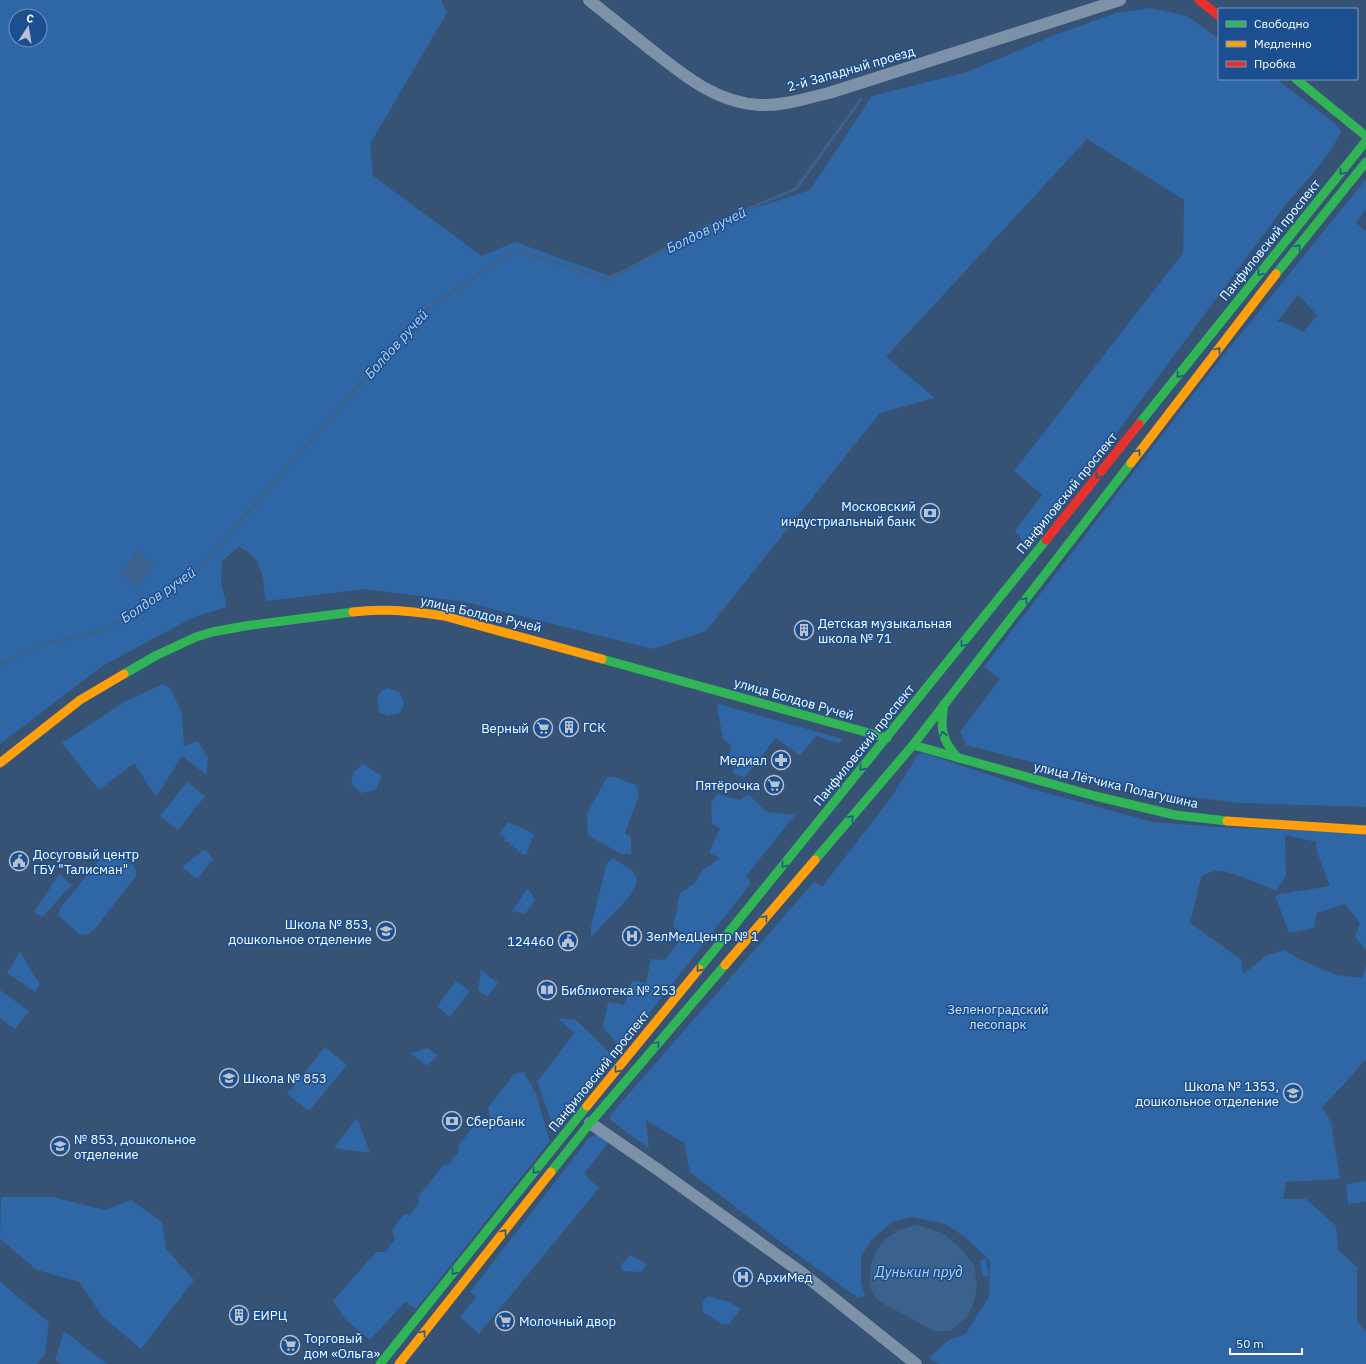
<svg xmlns="http://www.w3.org/2000/svg" width="1366" height="1364" font-family="'IBM Plex Sans',sans-serif">
	<rect width="100%" height="100%" fill="#365274"/>
	<!-- green -->
	<g fill="#2f66a5" fill-rule="evenodd">
		<path d="M0 0H441L447 13 370 144 373 176 482 256 515 242 610 276 661 251 721 219 810 190 872 96 967 72 1060 33 1116 13 1150 8 1187 16 1219 39V79H1276L1335 123 1341 132C1330 156 1305 183 1287 203L1030 550 1015 531 1042 495 1014 471 1183 253 1184 200 1087 139 886 357 935 398 880 413 706 631 653 649 465 602 365 589 266 601C262 578 264 558 239 547L222 561 221 581 227 607 194 617 104 665 0 744ZM16 16H40V40H16Z"/>
		<path d="M1366 179V209L1356 223 1366 231V807L1240 803 1174 795 1137 788 1096 779 966 745 960 732 1000 679 984 667 1222 357ZM1298 295 1317 315 1304 332 1284 322H1277Z"/>
		<polygon points="163,684 171,689 182,714 184,746 198,741 208,758 206,775 182,756 156,797 134,763 99,790 62,743 124,702"/>
		<polygon points="389,688 400,693 404,704 400,713 388,716 379,712 377,699 381,691"/>
		<polygon points="719,704 843,739 839,743 816,736 800,756 776,738 745,777 733,774 735,763 728,757 732,746 723,739 717,706"/>
		<path d="M923 753 1029 788 1153 822 1218 827 1366 833V950L1355 937 1360 923 1345 904 1317 913 1314 928 1289 933 1275 895 1330 886 1317 852 1316 842 1285 835 1286 876 1276 891C1263 886 1228 869 1215 871 1209 872 1205 874 1201 877L1190 923 1241 959 1243 974 1267 955 1285 950 1297 958 1336 975 1362 978 1366 965V1059L1347 1081 1322 1107 1331 1122 1340 1179 1286 1182 1283 1199H1306L1336 1226 1338 1250 1357 1267V1321L1366 1331V1364H939L929 1358 949 1340 965 1334 989 1297 990 1261 965 1237 945 1224 913 1217 894 1221 872 1239 861 1256V1282L865 1296 858 1298 794 1252 690 1172 684 1143 646 1120 649 1148 627 1133 611 1120 610 1117 612 1113 814 882 822 887 890 799 918 755Z"/>
		<polygon points="363,764 382,776 376,790 361,793 351,784 354,771"/>
		<polygon points="607,777 614,777 636,785 639,795 625,833 631,837 631,854 621,854 588,835 587,814"/>
		<polygon points="187,782 205,796 178,830 160,816"/>
		<polygon points="717,794 740,800 748,794 767,812 795,815 746,876 751,883 626,1043 616,1043 603,1027 608,1002 624,1005 632,981 646,983 651,959 665,960 684,934 673,926 680,893 694,884 703,870 720,858 709,853 720,828 712,824 711,803"/>
		<polygon points="508,822 529,831 534,835 527,852 528,854 522,855 521,850 520,852 517,851 517,848 513,848 513,845 511,846 509,842 504,841 505,837 499,834"/>
		<polygon points="205,849 213,859 197,879 182,867"/>
		<polygon points="107,851 113,851 133,865 136,870 136,876 94,930 87,935 79,934 58,915 61,907"/>
		<polygon points="612,858 632,870 636,877 636,884 630,896 591,937 591,927 606,865"/>
		<polygon points="59,874 72,885 42,917 34,912"/>
		<polygon points="528,888 535,900 525,914 512,911"/>
		<polygon points="20,952 40,984 35,992 7,973"/>
		<polygon points="481,970 498,983 487,997 478,990"/>
		<polygon points="456,981 470,991 450,1017 437,1006"/>
		<polygon points="0,990 29,1011 15,1029 0,1018"/>
		<polygon points="558,1018 576,1020 611,1054 610,1065 558,1131 554,1129 537,1082 574,1033"/>
		<polygon points="325,1047 347,1065 309,1111 287,1094"/>
		<polygon points="428,1048 438,1055 427,1066 410,1053"/>
		<polygon points="524,1072 536,1094 550,1141 416,1309 405,1302 370,1340 345,1319 333,1301 376,1252 385,1252 395,1239 392,1230 404,1214 410,1215 419,1202 418,1197 444,1164 448,1165 459,1151 458,1146 473,1127 481,1128 490,1117 488,1108 514,1074"/>
		<polygon points="357,1118 370,1153 334,1148"/>
		<polygon points="594,1135 598,1135 608,1143 584,1174 599,1188 479,1334 460,1317 476,1297 470,1292 589,1138"/>
		<polygon points="1366,1181 1366,1202 1348,1204 1346,1184"/>
		<polygon points="1,1197 52,1197 105,1210 131,1200 162,1222 166,1249 194,1280 141,1349 103,1317 79,1282 37,1270 0,1239"/>
		<polygon points="630,1255 647,1264 642,1272 622,1271 621,1265"/>
		<polygon points="986,1259 989,1276 983,1277 980,1260"/>
		<polygon points="0,1282 49,1322 45,1354 37,1364 0,1364"/>
		<polygon points="707,1296 729,1302 741,1309 729,1324 722,1324 703,1312 702,1303"/>
		<polygon points="64,1331 107,1364 62,1364 55,1360"/>
	</g>
	<!-- water -->
	<g fill="#3b618d">
		<polygon points="137,551 155,565 137,587 121,575"/>
		<polygon points="917,1225 943,1233 961,1249 974,1265 977,1283 975,1299 967,1317 950,1331 934,1331 877,1300 869,1284 871,1265 877,1250 885,1239 901,1229"/>
	</g>
	<g fill="none" stroke-linecap="round" stroke-linejoin="round">
		<!-- stream -->
		<polyline stroke="#3b618d" stroke-width="3" points="0,665 44,644 103,631 172,589 203,564 424,311 514,250 608,280 705,227 796,189 861,99"/>
		<!-- street -->
		<g stroke="#7d92a8" stroke-width="12">
			<path d="M589 0C609 16 629 32 649 48 682 74 716 103 760 105 784 106 806 98 829 93L1120 0"/>
			<polyline points="590,1123 657,1169 802,1273 916,1364"/>
		</g>
		<!-- fast -->
		<g stroke="#30b455" stroke-width="9">
			<polyline points="1296,79 1366,136"/>
			<polyline points="1276,274 1366,162"/>
			<polyline points="1139,424 1366,141"/>
			<polyline points="602,659 887,738"/>
			<polyline points="124,674 157,655 196,637 212,632 245,626 353,612"/>
			<path d="M944 704C940 727 941 740 958 758"/>
			<polyline points="913,745 1095,796 1175,815 1227,821"/>
			<polyline points="815,860 913,745 1131,463"/>
			<polyline points="699,969 1046,540"/>
			<polyline points="551,1172 590,1123 725,965"/>
			<polyline points="380,1364 587,1106"/>
		</g>
		<!-- slow -->
		<g stroke="#ff9f0a" stroke-width="9">
			<polyline points="1131,463 1276,274"/>
			<path d="M353 612C383 608 414 611 444 616L602 659"/>
			<polyline points="0,763 80,700 124,674"/>
			<polyline points="1227,821 1366,830"/>
			<polyline points="725,965 815,860"/>
			<polyline points="587,1106 699,969"/>
			<polyline points="399,1364 551,1172"/>
		</g>
		<!-- jam -->
		<g stroke="#e5322d" stroke-width="9">
			<polyline points="1199,0 1219,16"/>
			<polyline points="1046,540 1139,424"/>
		</g>
	</g>
	<!-- one-way arrows -->
	<defs><path id="oneway-chevron" d="M-2-3.5L2.5 0L-2 3.5" fill="none" stroke-width="1.6" stroke-linecap="round" stroke-linejoin="round"/></defs>
	<g stroke="#1d5989">
		<use href="#oneway-chevron" transform="translate(1342 172) rotate(129)"/>
		<use href="#oneway-chevron" transform="translate(1298 247) rotate(-51)"/>
		<use href="#oneway-chevron" transform="translate(1260 273) rotate(129)"/>
		<use href="#oneway-chevron" transform="translate(1218 350) rotate(-52)"/>
		<use href="#oneway-chevron" transform="translate(1179 375) rotate(129)"/>
		<use href="#oneway-chevron" transform="translate(1138 452) rotate(-52)"/>
		<use href="#oneway-chevron" transform="translate(1098 476) rotate(129)"/>
		<use href="#oneway-chevron" transform="translate(1025 600) rotate(-52)"/>
		<use href="#oneway-chevron" transform="translate(963 644) rotate(129)"/>
		<use href="#oneway-chevron" transform="translate(943 734) rotate(-100)"/>
		<use href="#oneway-chevron" transform="translate(862 768) rotate(129)"/>
		<use href="#oneway-chevron" transform="translate(851 818) rotate(-49)"/>
		<use href="#oneway-chevron" transform="translate(784 865) rotate(129)"/>
		<use href="#oneway-chevron" transform="translate(765 918) rotate(-49)"/>
		<use href="#oneway-chevron" transform="translate(699 969) rotate(129)"/>
		<use href="#oneway-chevron" transform="translate(657 1044) rotate(-49)"/>
		<use href="#oneway-chevron" transform="translate(617 1070) rotate(129)"/>
		<use href="#oneway-chevron" transform="translate(535 1171) rotate(129)"/>
		<use href="#oneway-chevron" transform="translate(504 1232) rotate(-52)"/>
		<use href="#oneway-chevron" transform="translate(454 1272) rotate(129)"/>
		<use href="#oneway-chevron" transform="translate(423 1333) rotate(-52)"/>
	</g>
	<!-- icons -->
	<defs>
		<symbol id="bank-ring" viewBox="-11 -11 22 22"><circle r="9.5" fill="#1b4f8f" stroke="#b9c2ce" stroke-width="1.5"/><path d="M-6-4H6V4H-6ZM0-2.3a2.3 2.3 0 1 0 0 4.6a2.3 2.3 0 1 0 0-4.6Z" fill="#b9c2ce"/></symbol>
		<symbol id="building-ring" viewBox="-11 -11 22 22"><circle r="9.5" fill="#1b4f8f" stroke="#b9c2ce" stroke-width="1.5"/><path d="M-4-6H4V6H1V3H-1V6H-4ZM-2.5-4.3h1.7v1.8h-1.7ZM.8-4.3h1.7v1.8H.8ZM-2.5-1h1.7V.8h-1.7ZM.8-1h1.7V.8H.8Z" fill="#b9c2ce"/></symbol>
		<symbol id="supermarket-ring" viewBox="-11 -11 22 22"><circle r="9.5" fill="#1b4f8f" stroke="#b9c2ce" stroke-width="1.5"/><path d="M-6-5.5h2.5l.6 2H6L4.5 2H-2.5L-4.4-4H-6ZM-1.5 3.2a1.3 1.3 0 1 0 .1 0ZM3 3.2a1.3 1.3 0 1 0 .1 0Z" fill="#b9c2ce"/></symbol>
		<symbol id="pharmacy-ring" viewBox="-11 -11 22 22"><circle r="9.5" fill="#1b4f8f" stroke="#b9c2ce" stroke-width="1.5"/><path d="M-2-6h4v4h4v4h-4v4h-4v-4h-4v-4h4Z" fill="#b9c2ce"/></symbol>
		<symbol id="civic-ring" viewBox="-11 -11 22 22"><circle r="9.5" fill="#1b4f8f" stroke="#b9c2ce" stroke-width="1.5"/><path d="M-.6-6.5H3V-4.5H.6V-3L4-1V1h2V6H-6V1h2V-1L-.6-3ZM-1.2 2.5V6h2.4V2.5Z" fill="#b9c2ce"/></symbol>
		<symbol id="school-ring" viewBox="-11 -11 22 22"><circle r="9.5" fill="#1b4f8f" stroke="#b9c2ce" stroke-width="1.5"/><path d="M0-5L7-2L0 1L-7-2ZM-4 1L0 2.5L4 1V4Q0 6-4 4Z" fill="#b9c2ce"/></symbol>
		<symbol id="hospital-ring" viewBox="-11 -11 22 22"><circle r="9.5" fill="#1b4f8f" stroke="#b9c2ce" stroke-width="1.5"/><path d="M-5-5h3v3.5h4V-5h3V5h-3V1.5h-4V5h-3Z" fill="#b9c2ce"/></symbol>
		<symbol id="library-ring" viewBox="-11 -11 22 22"><circle r="9.5" fill="#1b4f8f" stroke="#b9c2ce" stroke-width="1.5"/><path d="M-6-4Q-3-5.5-.7-3.5V5Q-3 3-6 4ZM6-4Q3-5.5 .7-3.5V5Q3 3 6 4Z" fill="#b9c2ce"/></symbol>
	</defs>
	<g fill-rule="evenodd">
		<use href="#bank-ring" x="919" y="502" width="22" height="22"/>
		<use href="#building-ring" x="793" y="619" width="22" height="22"/>
		<use href="#building-ring" x="558" y="716" width="22" height="22"/>
		<use href="#supermarket-ring" x="532" y="717" width="22" height="22"/>
		<use href="#pharmacy-ring" x="770" y="749" width="22" height="22"/>
		<use href="#supermarket-ring" x="763" y="774" width="22" height="22"/>
		<use href="#civic-ring" x="8" y="850" width="22" height="22"/>
		<use href="#school-ring" x="375" y="920" width="22" height="22"/>
		<use href="#hospital-ring" x="621" y="925" width="22" height="22"/>
		<use href="#civic-ring" x="557" y="930" width="22" height="22"/>
		<use href="#library-ring" x="536" y="979" width="22" height="22"/>
		<use href="#school-ring" x="218" y="1067" width="22" height="22"/>
		<use href="#school-ring" x="1282" y="1082" width="22" height="22"/>
		<use href="#bank-ring" x="441" y="1110" width="22" height="22"/>
		<use href="#school-ring" x="49" y="1135" width="22" height="22"/>
		<use href="#hospital-ring" x="732" y="1266" width="22" height="22"/>
		<use href="#building-ring" x="228" y="1304" width="22" height="22"/>
		<use href="#supermarket-ring" x="494" y="1310" width="22" height="22"/>
		<use href="#supermarket-ring" x="279" y="1334" width="22" height="22"/>
	</g>
	<g text-anchor="middle" dominant-baseline="central" stroke-width="3" stroke-linejoin="round" paint-order="stroke">
		<!-- street labels -->
		<g font-size="13" fill="#fff" stroke="#1b4f8f">
			<text transform="translate(851 69) rotate(-16)">2-й Западный проезд</text>
			<text transform="translate(1270 240) rotate(-51)">Панфиловский проспект</text>
			<text transform="translate(1067 493) rotate(-51)">Панфиловский проспект</text>
			<text transform="translate(481 614) rotate(13)">улица Болдов Ручей</text>
			<text transform="translate(794 699) rotate(16)">улица Болдов Ручей</text>
			<text transform="translate(864 745) rotate(-51)">Панфиловский проспект</text>
			<text transform="translate(1116 785) rotate(13)">улица Лётчика Полагушина</text>
			<text transform="translate(599 1071) rotate(-51)">Панфиловский проспект</text>
		</g>
		<!-- poi labels -->
		<g font-size="13" fill="#fff" stroke="#1b4f8f" text-anchor="start">
			<text x="916" y="506" text-anchor="end">Московский<tspan x="916" dy="15">индустриальный банк</tspan></text>
			<text x="818" y="623">Детская музыкальная<tspan x="818" dy="15">школа № 71</tspan></text>
			<text x="583" y="727">ГСК</text>
			<text x="529" y="728" text-anchor="end">Верный</text>
			<text x="767" y="760" text-anchor="end">Медиал</text>
			<text x="760" y="785" text-anchor="end">Пятёрочка</text>
			<text x="33" y="854">Досуговый центр<tspan x="33" dy="15">ГБУ "Талисман"</tspan></text>
			<text x="372" y="924" text-anchor="end">Школа № 853,<tspan x="372" dy="15">дошкольное отделение</tspan></text>
			<text x="646" y="936">ЗелМедЦентр № 1</text>
			<text x="554" y="941" text-anchor="end">124460</text>
			<text x="561" y="990">Библиотека № 253</text>
			<text x="243" y="1078">Школа № 853</text>
			<text x="1279" y="1086" text-anchor="end">Школа № 1353,<tspan x="1279" dy="15">дошкольное отделение</tspan></text>
			<text x="466" y="1121">Сбербанк</text>
			<text x="74" y="1139">№ 853, дошкольное<tspan x="74" dy="15">отделение</tspan></text>
			<text x="757" y="1277">АрхиМед</text>
			<text x="253" y="1315">ЕИРЦ</text>
			<text x="519" y="1321">Молочный двор</text>
			<text x="304" y="1338">Торговый<tspan x="304" dy="15">дом «Ольга»</tspan></text>
		</g>
		<!-- park labels -->
		<g font-size="13" fill="#cfe3fa" stroke="#1b4f8f">
			<text x="998" y="1009">Зеленоградский<tspan x="998" dy="15">лесопарк</tspan></text>
		</g>
		<!-- water labels -->
		<g font-size="14" font-style="italic" fill="#b5d3f5" stroke="#1b4f8f">
			<text transform="translate(706 230) rotate(-26)">Болдов ручей</text>
			<text transform="translate(396 344) rotate(-48)">Болдов ручей</text>
			<text transform="translate(158 595) rotate(-34)">Болдов ручей</text>
			<text x="919" y="1272">Дунькин пруд</text>
		</g>
	</g>
	<!-- legend -->
	<rect x="1218" y="8" width="140" height="72" fill="#1b4f8f" stroke="#7695bc"/>
	<rect x="1226" y="21" width="20" height="6" fill="#30b455" stroke="#7695bc"/>
	<text x="1254" y="28" font-size="12" fill="#ffffff">Свободно</text>
	<rect x="1226" y="41" width="20" height="6" fill="#ff9f0a" stroke="#7695bc"/>
	<text x="1254" y="48" font-size="12" fill="#ffffff">Медленно</text>
	<rect x="1226" y="61" width="20" height="6" fill="#e5322d" stroke="#7695bc"/>
	<text x="1254" y="68" font-size="12" fill="#ffffff">Пробка</text>
	<!-- north arrow -->
	<g transform="translate(28 28) rotate(12)"><circle r="19" fill="#1b4f8f" stroke="#7695bc"/>
	<path d="M0-3L7 15L0 10L-7 15Z" fill="#b9c2ce"/>
	<text y="-6" font-size="11" font-weight="bold" text-anchor="middle" fill="#ffffff">С</text>
	</g>
	<!-- scale -->
	<path d="M1230 1348v6h72v-6" fill="none" stroke="#ffffff" stroke-width="2"/>
	<text x="1236" y="1348" font-size="12" fill="#ffffff" stroke="#1b4f8f" stroke-width="3" paint-order="stroke">50 m</text>
</svg>
